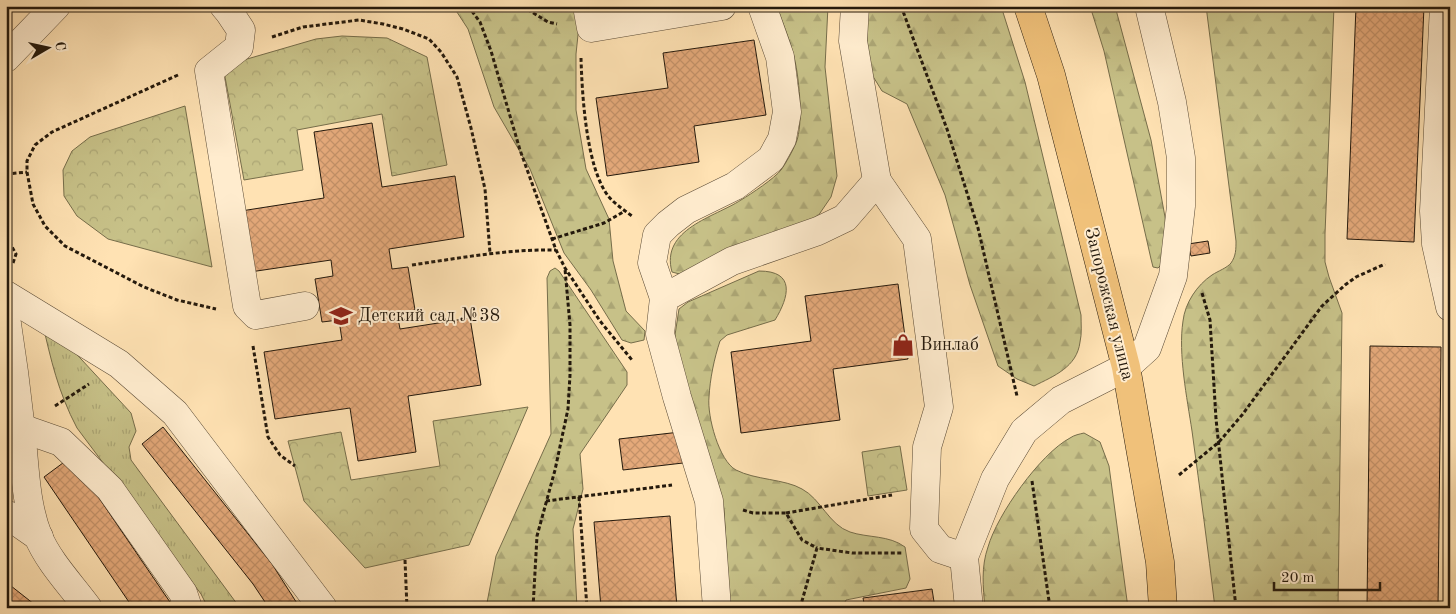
<svg xmlns="http://www.w3.org/2000/svg" width="1456" height="614" font-family="'Old Standard TT',serif">
	<defs>
		<pattern id="grass-tufts" width="24" height="20" patternUnits="userSpaceOnUse" patternTransform="scale(1.25)"><rect width="24" height="20" fill="#c7c188"/><path d="M3 7l-1-3M5 7V3M7 7l1-3M15 17l-1-3M17 17v-4M19 17l1-3" fill="none" stroke="#aba574"/></pattern>
		<pattern id="forest-firs" width="22" height="20" patternUnits="userSpaceOnUse" patternTransform="scale(1.25)"><rect width="22" height="20" fill="#c7c188"/><path d="M5 1l3.5 6h-7zM16 11l3.5 6h-7z" fill="#aba574"/></pattern>
		<pattern id="park-crowns" width="20" height="18" patternUnits="userSpaceOnUse" patternTransform="scale(1.25)"><rect width="20" height="18" fill="#c7c188"/><path d="M2 6a3 3 0 1 1 6 0M12 15a3 3 0 1 1 6 0" fill="none" stroke="#aba574"/></pattern>
		<pattern id="building-cross-hatch" width="8" height="8" patternUnits="userSpaceOnUse" patternTransform="scale(1.25)"><rect width="8" height="8" fill="#e4a97a"/><path d="M0 0l8 8M0 8l8-8" fill="none" stroke="#c39168"/></pattern>
	</defs>
	<rect width="100%" height="100%" fill="#ffe2b3"/>
	<filter id="stains"><feTurbulence type="fractalNoise" baseFrequency=".004" numOctaves="4"/><feColorMatrix values="0 0 0 0 .2 0 0 0 0 .09 0 0 0 0 .02 0 0 0 .5 -.17"/></filter>
	<radialGradient id="worn" r=".72"><stop offset=".6" stop-color="#630" stop-opacity="0"/><stop offset="1" stop-color="#630" stop-opacity=".3"/></radialGradient>
	<!-- grass -->
	<path fill="url(#grass-tufts)" stroke="#766d4a" d="M44 319 131 413 136 431 129 447 131 460 240 608H208L201 594 77 428C58 392 51 360 42 321Z"/>
	<!-- forest -->
	<g fill="url(#forest-firs)" stroke="#766d4a">
		<polygon points="453,6 581,6 576,54 576,110 586,169 609,219 613,261 626,311 645,331 644,340 631,343 622,340 591,290 564,253 530,169 494,107 468,29"/>
		<path d="M777 6H828L825 67 837 176 831 197 818 216 687 276 672 272C660 229 715 217 741 200 751 194 775 178 781 170 786 163 792 152 796 143 804 124 799 73 793 53 789 37 782 22 777 6Z"/>
		<path d="M868 6H1001L1025 82 1081 315C1081 324 1082 334 1080 342 1077 367 1054 376 1034 386L1017 379 998 366 970 285 945 195 907 104 882 91 866 65Z"/>
		<polygon points="1090,6 1115,6 1151,140 1165,217 1166,232 1162,264 1158,268 1153,267 1151,259 1104,51"/>
		<path d="M1206 6H1334L1325 234V262L1329 277 1342 313 1338 608H1215C1208 549 1200 490 1192 431 1187 398 1178 354 1183 321 1185 303 1197 285 1212 275 1218 271 1227 268 1231 263 1236 256 1236 249 1236 241Z"/>
		<polygon points="555,268 559,271 627,372 627,385 580,454 583,489 573,529 577,608 486,608 496,556 551,434 547,278 550,271"/>
		<path d="M759 271C796 271 789 297 775 320L727 335 720 341C714 359 710 379 709 397 707 416 719 461 736 470 755 480 785 479 802 489 821 499 829 525 850 532 868 538 889 535 905 547L910 579 906 588 846 600 842 608H730L724 509 676 354 675 335 679 309 688 302Z"/>
		<path d="M1084 433 1100 442 1109 466 1128 608H985C983 587 981 567 988 547 997 515 1040 454 1070 438 1074 435 1080 434 1084 433Z"/>
	</g>
	<!-- park -->
	<g fill="url(#park-crowns)" stroke="#766d4a">
		<polygon points="342,36 387,38 427,57 447,165 392,176 382,114 297,130 303,170 244,180 223,66 316,39"/>
		<polygon points="185,106 212,267 108,239 77,216 64,196 63,170 72,151 90,137"/>
		<polygon points="528,407 469,545 365,568 304,501 288,441 341,432 351,480 440,466 433,421"/>
		<polygon points="900,446 907,490 868,496 862,452"/>
	</g>
	<!-- building -->
	<g fill="url(#building-cross-hatch)" stroke="#24190c">
		<polygon points="1356,6 1424,6 1414,242 1347,239"/>
		<polygon points="754,40 766,115 694,126 699,162 607,176 596,98 668,88 663,53"/>
		<polygon points="372,123 382,187 455,176 464,237 389,249 392,269 408,267 415,310 397,313 400,329 470,318 481,385 408,396 416,452 358,461 350,408 275,419 264,352 342,340 339,320 322,322 315,279 333,276 331,260 250,272 241,211 324,198 314,132"/>
		<polygon points="1208,241 1210,253 1191,256 1188,244"/>
		<polygon points="898,284 908,359 833,369 840,420 741,433 731,352 811,341 805,296"/>
		<polygon points="1370,346 1441,347 1438,608 1367,608"/>
		<polygon points="163,427 272,564 300,608 269,608 253,584 142,444"/>
		<polygon points="680,432 683,463 623,470 619,439"/>
		<polygon points="71,457 172,605 173,608 133,608 44,477"/>
		<polygon points="670,516 677,608 601,608 594,522"/>
		<polygon points="6,582 39,608 6,608"/>
		<polygon points="932,589 935,608 865,608 863,598"/>
	</g>
	<g fill="none" stroke-linecap="round" stroke-linejoin="round">
		<defs>
			<g id="minor">
				<polyline points="224,6 229,12 241,30 239,47 209,71 247,306 256,315 305,306"/>
				<polyline points="587,6 591,28 722,6"/>
				<polyline points="1444,6 1434,211 1436,244 1450,307"/>
				<polyline points="6,58 56,6"/>
				<polyline points="877,181 917,239 939,407 927,447 924,529 940,549 964,557"/>
				<polyline points="6,295 119,364 175,413 323,608"/>
				<polyline points="664,298 652,263 657,235 668,224 686,210 735,186 771,159 782,139 787,112 780,57 762,6"/>
				<path d="M6 317C12 355 17 393 21 430 25 465 25 503 38 536 48 561 72 586 88 608"/>
				<polyline points="21,428 61,442 110,489 183,593 188,608"/>
				<polyline points="6,514 39,537"/>
				<polyline points="717,608 709,501 677,397 660,334 664,298 732,261 818,231 845,218 877,181 853,41 855,6"/>
				<polyline points="969,608 964,557 995,479 1024,431 1061,400 1126,367 1147,348 1173,276 1181,206 1181,158 1172,102 1149,6"/>
			</g>
			<polyline id="major" points="1028,6 1051,75 1126,367 1160,562 1163,608"/>
		</defs>
		<!-- minor casing -->
		<use href="#minor" stroke="#5b4b36" stroke-width="29"/>
		<!-- major casing -->
		<use href="#major" stroke="#24190c" stroke-width="29"/>
		<!-- path -->
		<g stroke="#24190c" stroke-width="3" stroke-dasharray="4 2.5" stroke-linecap="butt">
			<polyline points="468,6 480,22 491,51 520,150 556,250 565,268 600,321 632,360"/>
			<polyline points="522,6 548,22 557,24"/>
			<polyline points="901,6 947,129 978,228 1017,396"/>
			<polyline points="272,37 303,27 359,20 383,24 403,29 429,39 441,52 457,77 471,128 485,189 490,253"/>
			<path d="M581 58C582 93 586 169 609 197 615 204 624 210 632 216"/>
			<polyline points="178,75 52,132 35,145 27,161 27,172 33,204 45,226 65,246 144,287 177,300 216,309"/>
			<polyline points="6,174 27,172"/>
			<polyline points="6,236 16,254 13,263"/>
			<polyline points="552,239 604,223 625,211"/>
			<path d="M412 265C460 258 508 249 556 250"/>
			<polyline points="1202,293 1210,320 1216,419 1236,608"/>
			<polyline points="253,346 268,437 280,455 295,466"/>
			<polyline points="55,406 89,384"/>
			<polyline points="1179,475 1219,442 1242,415 1322,306 1345,285 1356,277 1385,264"/>
			<polyline points="1032,481 1050,608"/>
			<polyline points="579,497 587,608"/>
			<polyline points="546,501 672,485"/>
			<polyline points="743,510 753,513 786,513 802,540 817,548"/>
			<polyline points="786,513 892,495"/>
			<polyline points="405,560 407,608"/>
			<polyline points="533,608 537,536 555,470 568,409 570,375 570,325 565,269"/>
			<polyline points="800,608 817,548 852,553 902,553"/>
		</g>
		<!-- minor -->
		<use href="#minor" stroke="#ffecce" stroke-width="28"/>
		<!-- major -->
		<use href="#major" stroke="#f0c17a" stroke-width="28"/>
	</g>
	<!-- icons -->
	<defs>
		<symbol id="school-bare" viewBox="-9 -9 18 18"><path d="M0-5L7-2L0 1L-7-2ZM-4 1L0 2.5L4 1V4Q0 6-4 4Z" fill="#8f2418" stroke="#ffecce" stroke-width="2.5" paint-order="stroke"/></symbol>
		<symbol id="shop-bare" viewBox="-9 -9 18 18"><path d="M-5-2.5h2.3a2.7 3.5 0 0 1 5.4 0H5L5.5 6h-11ZM-1.5-2.5h3a1.5 2.3 0 0 0-3 0Z" fill="#8f2418" stroke="#ffecce" stroke-width="2.5" paint-order="stroke"/></symbol>
	</defs>
	<g fill-rule="evenodd">
		<use href="#school-bare" x="325" y="300" width="32" height="32"/>
		<use href="#shop-bare" x="887" y="329" width="32" height="32"/>
	</g>
	<g text-anchor="middle" dominant-baseline="central" stroke-width="4" stroke-linejoin="round" paint-order="stroke">
		<!-- street labels -->
		<g font-size="18" fill="#24190c" stroke="#ffecce">
			<text transform="translate(1109 304) rotate(76)">Запорожская улица</text>
		</g>
		<!-- poi labels -->
		<g font-size="18" fill="#24190c" stroke="#ffecce" text-anchor="start">
			<text x="358" y="316">Детский сад №38</text>
			<text x="920" y="345">Винлаб</text>
		</g>
	</g>
	<!-- margin -->
	<rect width="1456" height="614" fill="none" stroke="#ffe2b3" stroke-width="25"/>
	<rect x="8" y="8" width="1441" height="599" fill="none" stroke="#24190c" stroke-width="2.5"/>
	<rect x="12" y="12" width="1431" height="589" fill="none" stroke="#24190c"/>
	<!-- north arrow -->
	<g transform="translate(48 48) rotate(81)" stroke="#ffecce" stroke-width="4" paint-order="stroke">
	<path d="M0-4L9 19L0 12L-9 19Z" fill="#24190c"/>
	<text y="-8" font-size="14" font-weight="bold" text-anchor="middle" fill="#24190c">С</text>
	</g>
	<!-- scale -->
	<path d="M1274 582v8h106v-8" fill="none" stroke="#24190c" stroke-width="2.5"/>
	<text x="1281" y="582" font-size="15" fill="#24190c" stroke="#ffecce" stroke-width="4" paint-order="stroke">20 m</text>
	<rect width="100%" height="100%" filter="url(#stains)"/>
	<rect width="100%" height="100%" fill="url(#worn)"/>
</svg>
